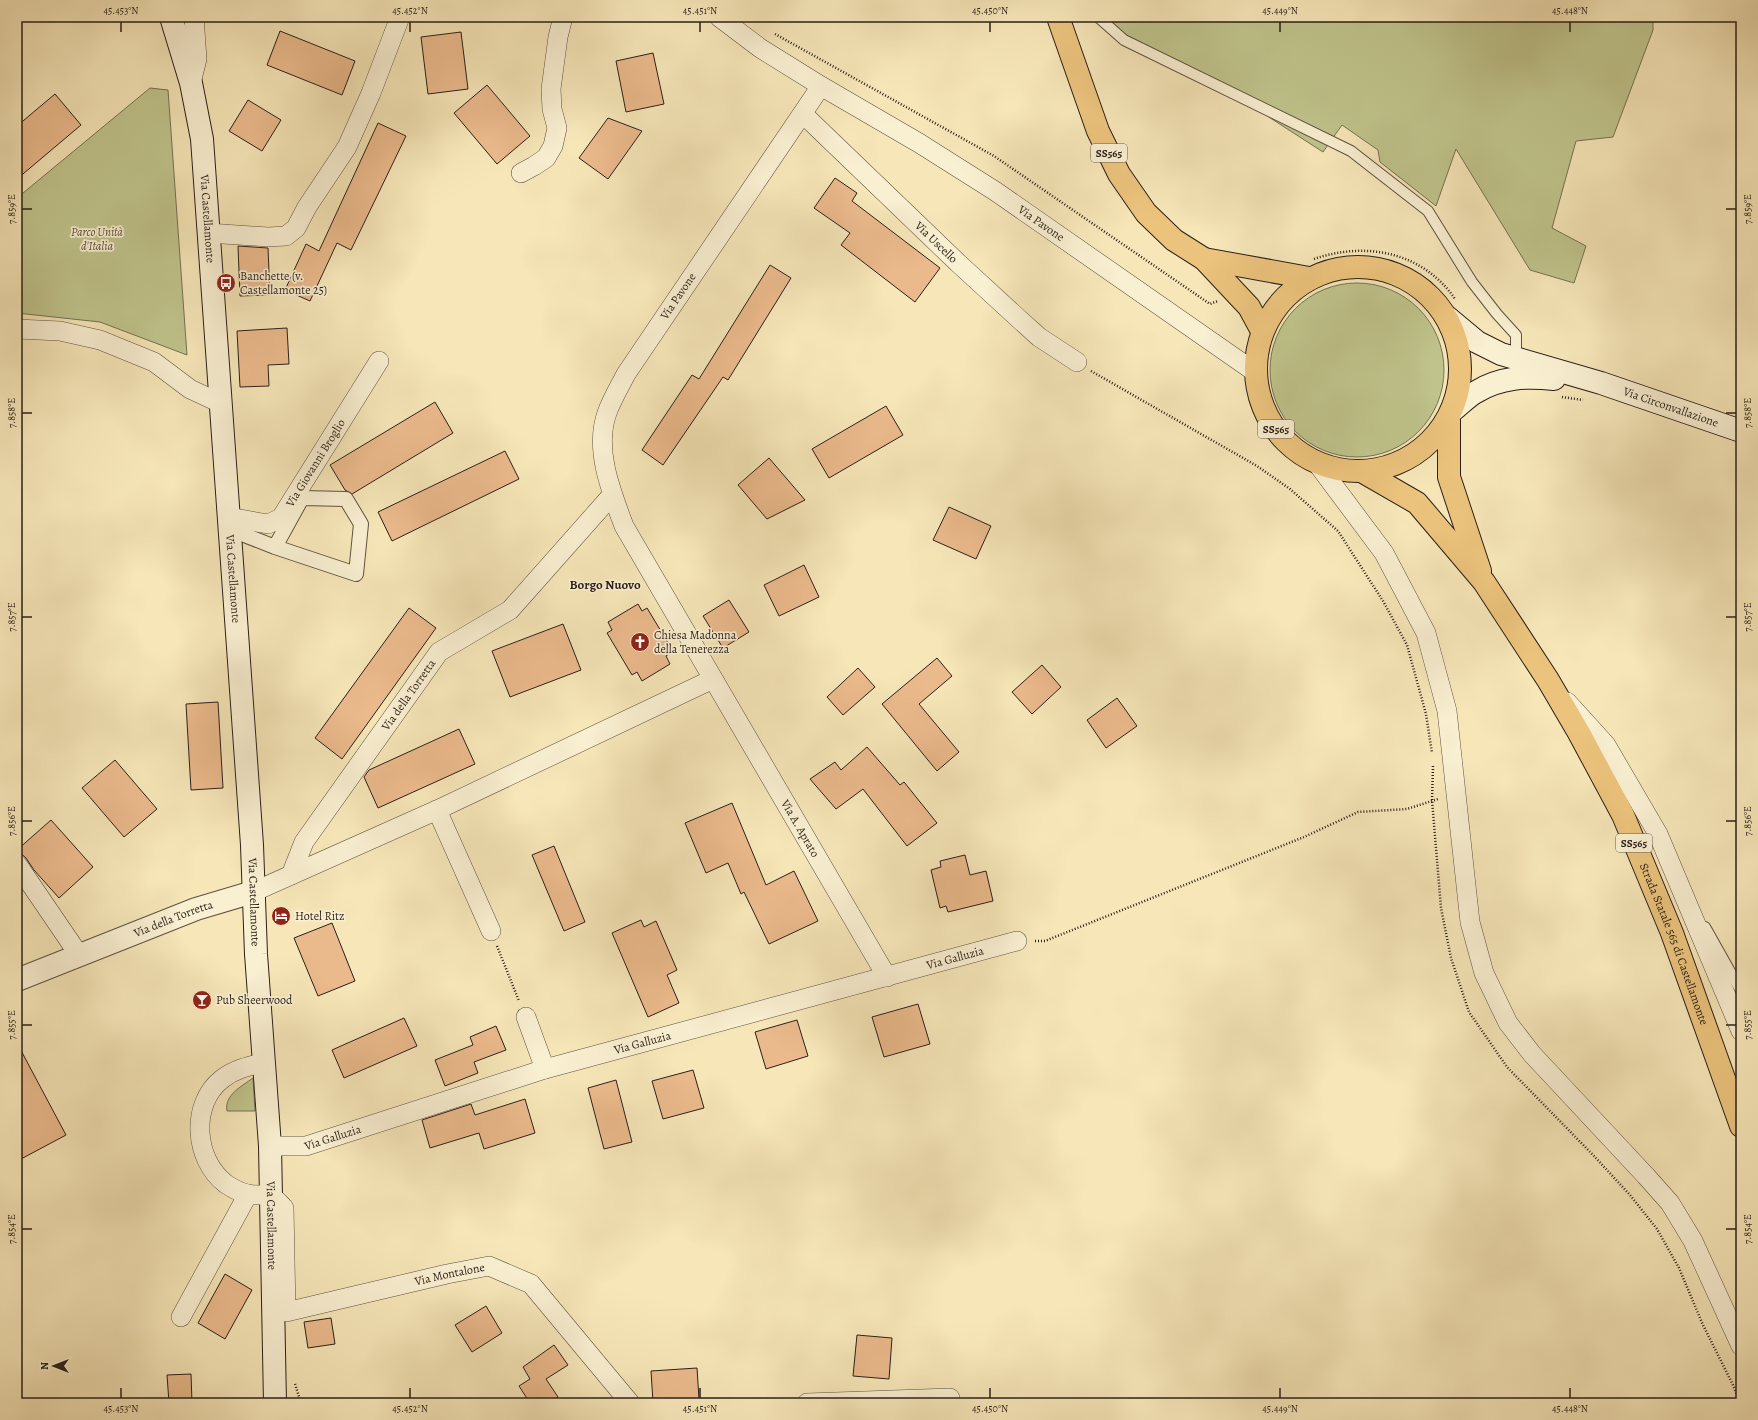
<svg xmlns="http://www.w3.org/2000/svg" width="1758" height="1420" font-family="Alegreya,serif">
	<rect width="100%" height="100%" fill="#f6e6b8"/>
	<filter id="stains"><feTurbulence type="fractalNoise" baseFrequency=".005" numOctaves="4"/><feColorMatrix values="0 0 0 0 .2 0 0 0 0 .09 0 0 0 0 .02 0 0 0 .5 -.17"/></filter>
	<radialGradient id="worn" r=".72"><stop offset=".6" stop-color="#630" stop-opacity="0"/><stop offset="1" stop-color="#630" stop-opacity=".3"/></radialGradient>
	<!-- green -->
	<g fill="#c0c48c" stroke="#757252">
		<polygon points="1104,17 1653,17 1653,30 1613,137 1576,141 1552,228 1586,246 1574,283 1530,270 1456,149 1436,206 1380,162 1378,150 1342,125 1323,152 1261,112 1130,38"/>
		<polygon points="150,88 168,90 187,355 100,322 17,313 17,198"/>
		<circle cx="1357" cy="370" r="87"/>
		<path d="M253 1078 255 1111H227C224 1095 242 1086 253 1078Z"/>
	</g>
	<!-- building -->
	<g fill="#ebba8c" stroke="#2a1f19">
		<polygon points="280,31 355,61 342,95 267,65"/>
		<polygon points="461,32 468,89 428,94 421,37"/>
		<polygon points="653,53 664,104 626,112 616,61"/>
		<polygon points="487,85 530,136 497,164 454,113"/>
		<polygon points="55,94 81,125 17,179 17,126"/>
		<polygon points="248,100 281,120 262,151 229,131"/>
		<polygon points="608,118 642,131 608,179 579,158"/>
		<polygon points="378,123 406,136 351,250 337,243 310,301 285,290 306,244 319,251"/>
		<polygon points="835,178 857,193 852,201 940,268 915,302 841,245 850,233 814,208"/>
		<polygon points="238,246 268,248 270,295 240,296"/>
		<polygon points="770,265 791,278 728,380 723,377 663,465 642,450 692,375 699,379"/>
		<polygon points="287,328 289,364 268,365 269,386 240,387 237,331"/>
		<polygon points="435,402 453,433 352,494 345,490 330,465"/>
		<polygon points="886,406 903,435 829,478 812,449"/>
		<polygon points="505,451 519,479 392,541 378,512"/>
		<polygon points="769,458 805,500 767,519 738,485"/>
		<polygon points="949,507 991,526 976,559 933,540"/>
		<polygon points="804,565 819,597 779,616 764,585"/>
		<polygon points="729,600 749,632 723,648 703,616"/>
		<polygon points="638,604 642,611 647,608 673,651 666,656 670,664 642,681 637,672 632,675 607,633 612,630 608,622"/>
		<polygon points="409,608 436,628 342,759 315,738"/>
		<polygon points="563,624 581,670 510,697 492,651"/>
		<polygon points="937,658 952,676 919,704 959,752 937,771 882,704"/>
		<polygon points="1042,665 1061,687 1032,714 1012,692"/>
		<polygon points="858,668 875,687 843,715 827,697"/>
		<polygon points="1117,698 1137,726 1106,748 1087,720"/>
		<polygon points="218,702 223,788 191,790 186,704"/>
		<polygon points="459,729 475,764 378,808 364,777 369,770"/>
		<polygon points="867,747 900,785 904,782 937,823 907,846 863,789 836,809 810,779 835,762 841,770"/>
		<polygon points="115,760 157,809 124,837 82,788"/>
		<polygon points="732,803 766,885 794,871 818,921 769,944 744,892 741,894 728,863 706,873 685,823"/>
		<polygon points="51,820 93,867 59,898 34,870 26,858 17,850"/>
		<polygon points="554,846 585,922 564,931 532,855"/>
		<polygon points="965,855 970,875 986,871 993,901 948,912 946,906 940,908 931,870 941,867 940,861"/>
		<polygon points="641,920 644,927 656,921 677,970 667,975 679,1003 648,1017 612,933"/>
		<polygon points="332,923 355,981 318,996 294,938"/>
		<polygon points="918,1004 930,1044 884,1057 872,1017"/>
		<polygon points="404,1018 417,1046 344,1078 332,1050"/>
		<polygon points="797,1020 808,1056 766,1069 755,1032"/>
		<polygon points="496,1026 506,1050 474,1062 478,1073 445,1086 435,1060 473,1045 470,1037"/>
		<polygon points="17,1043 66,1135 21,1159 17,1152"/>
		<polygon points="693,1070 704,1108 663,1119 652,1081"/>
		<polygon points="616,1080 632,1142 604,1149 588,1088"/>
		<polygon points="525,1099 535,1133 484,1149 479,1133 430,1148 422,1120 471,1104 475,1115"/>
		<polygon points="225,1274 252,1290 225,1339 198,1323"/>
		<polygon points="486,1306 502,1333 472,1352 455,1325"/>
		<polygon points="331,1318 335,1344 308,1348 304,1322"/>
		<polygon points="857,1335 892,1338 889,1379 853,1376"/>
		<polygon points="554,1345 568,1365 546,1379 558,1397 549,1403 530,1403 519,1386 530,1379 523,1367"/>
		<polygon points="697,1368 699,1399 653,1402 651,1371"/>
		<polygon points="191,1374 192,1403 169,1403 167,1375"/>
	</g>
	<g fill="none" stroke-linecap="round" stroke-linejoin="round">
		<defs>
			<g id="service">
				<polyline points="1098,17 1124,40 1351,151 1428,211 1472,282 1497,314 1516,335 1516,359"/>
				<polyline points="1705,927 1741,991"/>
			</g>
			<polyline id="pedestrian" points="229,529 275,547 356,574 361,524 346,499 302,498 275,547"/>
			<g id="minor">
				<path id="s1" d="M719 17 760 48 821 86 919 143 995 191 1255 372"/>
				<polyline points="191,83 197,59 194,17"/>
				<path id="s2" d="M821 86 626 374C620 386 612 399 607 413 594 449 611 491 624 526L887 977"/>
				<path id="s3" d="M803 114 958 263 1019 319 1039 337 1077 362"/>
				<polyline points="521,173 534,166 546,158 553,146 557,128 552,109 551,89 558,37 563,17"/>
				<polyline points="208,233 268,237 286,236 296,228 307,207 347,147 371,93 400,17"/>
				<polyline points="17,329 60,331 100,340 154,362 190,389 220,403"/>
				<polyline points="1319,466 1384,553 1426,633 1447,711 1470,922 1484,973 1508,1023 1532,1054 1646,1176 1670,1203 1693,1241 1741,1346"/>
				<path id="s4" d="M228 517 268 524 281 518 379 361"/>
				<polyline points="1567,702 1606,745 1658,834 1741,1031"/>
				<polyline points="437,810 491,931"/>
				<polyline points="17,864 79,955"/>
				<path id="s5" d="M291 875 304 842 439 652 510 610 612 495"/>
				<polyline points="253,892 437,810 713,679"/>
				<polyline points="526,1017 545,1069"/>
				<path id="s6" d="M264 1063C248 1066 235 1069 222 1079 190 1104 194 1160 226 1184 232 1188 242 1193 248 1194 255 1196 263 1194 270 1196 275 1197 280 1204 284 1208L286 1312 447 1274 489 1266 531 1284 630 1403"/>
				<path id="s7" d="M270 1146H306L545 1069 1017 941"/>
				<polyline points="181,1317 248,1194"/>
				<polyline points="807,1403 950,1398"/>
			</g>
			<g id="tertiary">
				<path id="s8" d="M17 980 196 909 253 892"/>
			</g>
			<g id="secondary">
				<path id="s9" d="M171 17 191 83 202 139 252 845 256 954 270 1146 275 1403"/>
				<path id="s10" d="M1447 317 1477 342 1501 354 1601 383 1741 431"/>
				<path d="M1452 411C1460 405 1467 397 1476 392 1500 377 1527 376 1554 379"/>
			</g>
			<g id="primary">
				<polyline points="1058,17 1098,131 1119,174 1146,213 1174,240 1204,259 1249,307 1262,331"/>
				<polyline points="1204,259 1309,278"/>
				<circle cx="1358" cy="369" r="102"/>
				<polyline points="1449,418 1449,477 1480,571"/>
				<path id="s11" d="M1365 473 1417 503 1484 582 1548 680 1579 733 1623 815 1672 933 1741 1126"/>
			</g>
		</defs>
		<!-- service casing -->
		<use href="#service" stroke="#5d5141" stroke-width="12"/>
		<!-- pedestrian casing -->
		<use href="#pedestrian" stroke="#5d5141" stroke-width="16"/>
		<!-- minor casing -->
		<use href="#minor" stroke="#5d5141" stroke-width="20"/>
		<!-- tertiary casing -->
		<use href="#tertiary" stroke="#5d5141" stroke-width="24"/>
		<!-- secondary casing -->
		<use href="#secondary" stroke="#2a1f19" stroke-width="24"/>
		<!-- primary casing -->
		<use href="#primary" stroke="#2a1f19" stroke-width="24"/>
		<!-- path -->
		<g stroke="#2a1f19" stroke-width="2.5" stroke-dasharray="1 2" stroke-linecap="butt">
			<polyline points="775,34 994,156 1210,304 1218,301"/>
			<path d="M1314 259C1366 241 1423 252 1455 299"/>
			<polyline points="1091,371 1257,466 1290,489 1338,531 1383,601 1407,645 1426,714 1432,753"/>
			<polyline points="1562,397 1583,400"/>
			<polyline points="1433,766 1432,800 1441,908 1451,958 1469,1012 1507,1067 1594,1156 1630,1195 1657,1229 1679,1268 1703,1325 1733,1385 1740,1403"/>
			<polyline points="1035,941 1045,941 1304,837 1358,812 1407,809 1438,799"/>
			<polyline points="497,946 519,1001"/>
			<polyline points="295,1384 301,1403"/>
		</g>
		<!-- service -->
		<use href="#service" stroke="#f9efd1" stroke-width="10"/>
		<!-- pedestrian -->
		<use href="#pedestrian" stroke="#f9efd1" stroke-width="14"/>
		<!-- minor -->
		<use href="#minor" stroke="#f9efd1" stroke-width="19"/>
		<!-- tertiary -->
		<use href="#tertiary" stroke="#f9efd1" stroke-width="22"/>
		<!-- secondary -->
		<use href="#secondary" stroke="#f9efd1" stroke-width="22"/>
		<!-- primary -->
		<use href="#primary" stroke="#ebc37c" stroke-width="22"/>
	</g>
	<!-- ticks -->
	<path fill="none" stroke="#2a1f19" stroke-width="1.5" d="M121 22V32M410 22V32M700 22V32M990 22V32M1280 22V32M1570 22V32M22 209H32M1726 209H1736M22 413H32M1726 413H1736M22 617H32M1726 617H1736M22 821H32M1726 821H1736M22 1025H32M1726 1025H1736M22 1229H32M1726 1229H1736M121 1388V1398M410 1388V1398M700 1388V1398M990 1388V1398M1280 1388V1398M1570 1388V1398"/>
	<!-- icons -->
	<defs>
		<symbol id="bus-disc" viewBox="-11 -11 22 22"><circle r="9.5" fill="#8f2418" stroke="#f9efd1"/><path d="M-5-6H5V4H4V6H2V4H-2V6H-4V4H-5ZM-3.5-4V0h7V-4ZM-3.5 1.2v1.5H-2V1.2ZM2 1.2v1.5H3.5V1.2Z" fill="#fff"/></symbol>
		<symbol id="church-disc" viewBox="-11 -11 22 22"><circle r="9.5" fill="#8f2418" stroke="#f9efd1"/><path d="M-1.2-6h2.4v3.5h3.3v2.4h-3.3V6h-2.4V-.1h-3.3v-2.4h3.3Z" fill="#fff"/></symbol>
		<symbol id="hotel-disc" viewBox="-11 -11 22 22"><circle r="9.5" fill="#8f2418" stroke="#f9efd1"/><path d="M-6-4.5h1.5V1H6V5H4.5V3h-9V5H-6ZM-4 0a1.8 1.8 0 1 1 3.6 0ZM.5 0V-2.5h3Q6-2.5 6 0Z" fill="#fff"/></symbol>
		<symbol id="bar-disc" viewBox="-11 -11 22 22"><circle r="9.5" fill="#8f2418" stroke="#f9efd1"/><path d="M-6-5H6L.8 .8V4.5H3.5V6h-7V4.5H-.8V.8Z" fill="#fff"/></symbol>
	</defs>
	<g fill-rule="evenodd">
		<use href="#bus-disc" x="215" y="272" width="22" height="22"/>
		<use href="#church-disc" x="629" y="631" width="22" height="22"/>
		<use href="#hotel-disc" x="270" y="905" width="22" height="22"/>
		<use href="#bar-disc" x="191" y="989" width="22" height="22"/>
	</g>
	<g text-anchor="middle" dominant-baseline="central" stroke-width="3.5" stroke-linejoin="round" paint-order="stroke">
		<!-- shield labels -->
		<g fill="#f9efd1" stroke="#685d50" stroke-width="1">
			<rect x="1091" y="144" width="36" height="18" rx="3"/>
			<rect x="1258" y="420" width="36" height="18" rx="3"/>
			<rect x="1616" y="834" width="36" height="18" rx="3"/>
		</g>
		<g font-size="11" font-weight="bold" fill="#2a1f19">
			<text x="1109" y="153">SS565</text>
			<text x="1276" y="429">SS565</text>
			<text x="1634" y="843">SS565</text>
		</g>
		<!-- street labels -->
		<g font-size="12" fill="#2a1f19" stroke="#f9efd1">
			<text stroke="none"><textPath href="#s9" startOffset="206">Via Castellamonte</textPath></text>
			<text stroke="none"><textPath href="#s1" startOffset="383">Via Pavone</textPath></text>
			<text stroke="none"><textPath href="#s3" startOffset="185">Via Uscello</textPath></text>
			<text transform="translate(678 296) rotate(-56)">Via Pavone</text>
			<text stroke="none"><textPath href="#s10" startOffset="244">Via Circonvallazione</textPath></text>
			<text stroke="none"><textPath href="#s4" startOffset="120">Via Giovanni Broglio</textPath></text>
			<text stroke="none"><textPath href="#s9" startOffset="567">Via Castellamonte</textPath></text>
			<text stroke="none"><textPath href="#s5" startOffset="216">Via della Torretta</textPath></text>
			<text stroke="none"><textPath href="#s2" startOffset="858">Via A. Aprato</textPath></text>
			<text stroke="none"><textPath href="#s9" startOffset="891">Via Castellamonte</textPath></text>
			<text stroke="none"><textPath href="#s8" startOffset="168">Via della Torretta</textPath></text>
			<text stroke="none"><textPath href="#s11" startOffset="574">Strada Statale 565 di Castellamonte</textPath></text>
			<text stroke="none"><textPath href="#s7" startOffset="712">Via Galluzia</textPath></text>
			<text stroke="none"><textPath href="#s7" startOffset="388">Via Galluzia</textPath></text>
			<text stroke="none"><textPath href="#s7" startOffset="64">Via Galluzia</textPath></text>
			<text stroke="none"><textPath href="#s9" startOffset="1215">Via Castellamonte</textPath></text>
			<text stroke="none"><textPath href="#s6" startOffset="502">Via Montalone</textPath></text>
		</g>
		<!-- park labels -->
		<g font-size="12" font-style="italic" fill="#57513c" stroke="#f9efd1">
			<text x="97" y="232">Parco Unità<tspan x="97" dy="14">d'Italia</tspan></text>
		</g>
		<!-- poi labels -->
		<g font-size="12" fill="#2a1f19" stroke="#f9efd1" text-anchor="start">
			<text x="240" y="276">Banchette (v.<tspan x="240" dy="14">Castellamonte 25)</tspan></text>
			<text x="654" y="635">Chiesa Madonna<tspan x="654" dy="14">della Tenerezza</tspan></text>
			<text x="295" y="916">Hotel Ritz</text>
			<text x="216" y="1000">Pub Sheerwood</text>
		</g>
		<!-- neighbourhood labels -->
		<g font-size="13" font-weight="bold" fill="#2a1f19" stroke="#f9efd1">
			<text x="605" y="584">Borgo Nuovo</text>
		</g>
	</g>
	<!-- margin -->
	<rect width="1758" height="1420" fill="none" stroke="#f6e6b8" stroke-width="44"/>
	<!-- north arrow -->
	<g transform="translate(54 1366) rotate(270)" stroke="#f9efd1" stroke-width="3" paint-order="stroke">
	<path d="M0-3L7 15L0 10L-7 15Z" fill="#2a1f19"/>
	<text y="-6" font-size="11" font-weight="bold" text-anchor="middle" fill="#2a1f19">N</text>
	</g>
	<rect x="22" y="22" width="1714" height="1376" fill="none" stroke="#2a1f19" stroke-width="1.5"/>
	<g font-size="10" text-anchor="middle" fill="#2a1f19">
		<text x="121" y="14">45.453°N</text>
		<text x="410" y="14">45.452°N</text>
		<text x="700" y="14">45.451°N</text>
		<text x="990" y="14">45.450°N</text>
		<text x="1280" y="14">45.449°N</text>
		<text x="1570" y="14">45.448°N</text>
		<text transform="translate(1747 209) rotate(-90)" y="4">7.859°E</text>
		<text transform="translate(11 209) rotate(-90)" y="4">7.859°E</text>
		<text transform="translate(1747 413) rotate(-90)" y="4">7.858°E</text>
		<text transform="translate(11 413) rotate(-90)" y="4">7.858°E</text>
		<text transform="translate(1747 617) rotate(-90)" y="4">7.857°E</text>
		<text transform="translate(11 617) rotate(-90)" y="4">7.857°E</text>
		<text transform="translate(1747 821) rotate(-90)" y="4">7.856°E</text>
		<text transform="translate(11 821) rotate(-90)" y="4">7.856°E</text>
		<text transform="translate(1747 1025) rotate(-90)" y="4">7.855°E</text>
		<text transform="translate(11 1025) rotate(-90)" y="4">7.855°E</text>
		<text transform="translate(1747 1229) rotate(-90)" y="4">7.854°E</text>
		<text transform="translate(11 1229) rotate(-90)" y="4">7.854°E</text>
		<text x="121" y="1412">45.453°N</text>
		<text x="410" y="1412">45.452°N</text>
		<text x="700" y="1412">45.451°N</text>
		<text x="990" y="1412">45.450°N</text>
		<text x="1280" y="1412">45.449°N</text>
		<text x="1570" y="1412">45.448°N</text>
	</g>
	<rect width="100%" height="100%" filter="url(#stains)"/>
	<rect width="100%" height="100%" fill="url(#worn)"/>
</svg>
